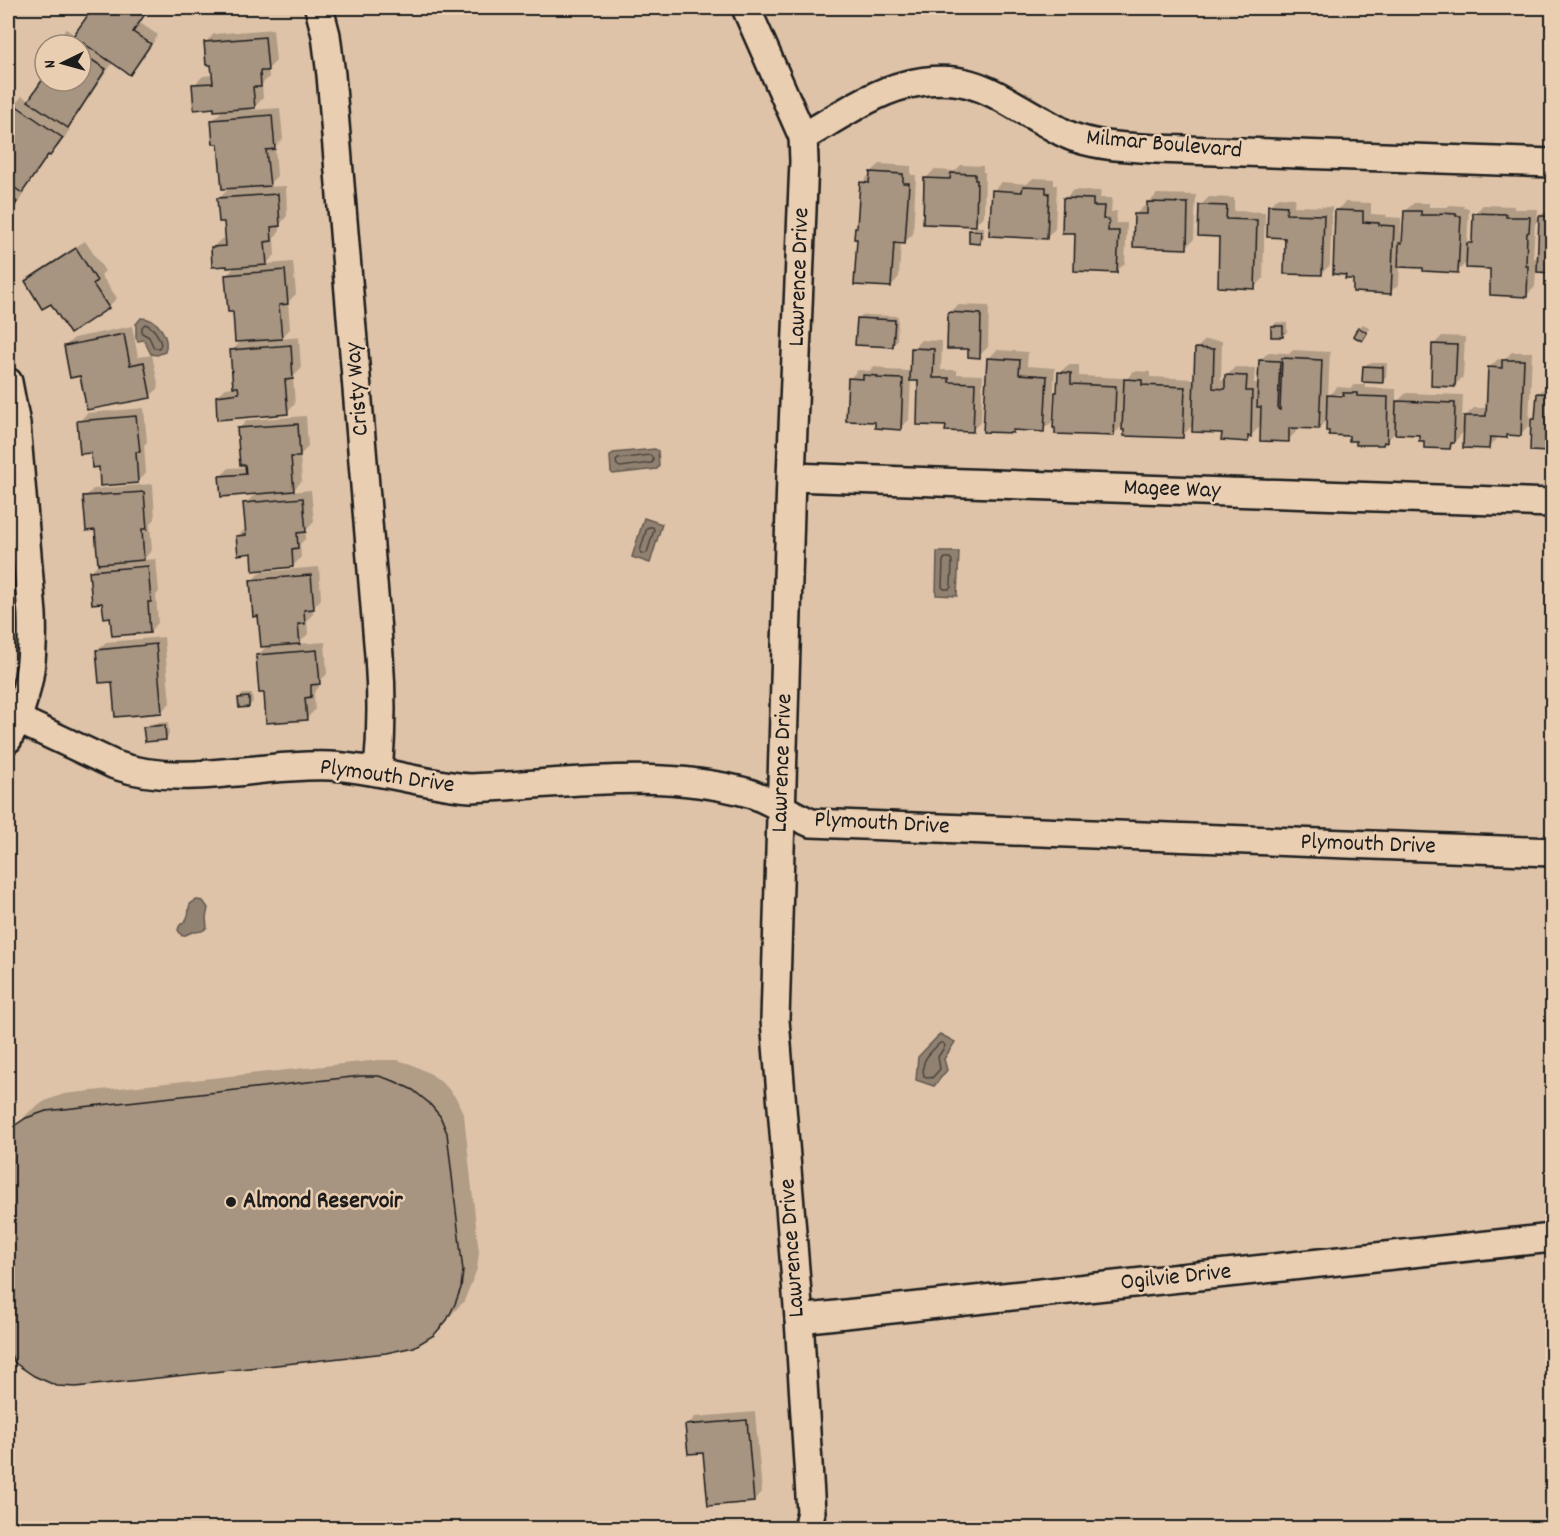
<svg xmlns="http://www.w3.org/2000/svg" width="1560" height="1536" font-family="Dekko,sans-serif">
	<rect width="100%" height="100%" fill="#dec3a8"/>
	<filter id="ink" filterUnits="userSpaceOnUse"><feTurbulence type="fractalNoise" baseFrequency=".0167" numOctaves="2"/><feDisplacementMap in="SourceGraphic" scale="12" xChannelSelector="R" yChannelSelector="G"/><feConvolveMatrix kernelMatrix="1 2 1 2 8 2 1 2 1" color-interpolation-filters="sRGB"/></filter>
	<g filter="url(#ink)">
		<!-- water -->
		<g fill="#918171" stroke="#62594f" stroke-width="1.5">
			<path d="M141 318C158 318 170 337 165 352L157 355 151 354 144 340 138 341 136 338V324Z"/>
			<polygon points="655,449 658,451 659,466 657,469 613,474 611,472 610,456 613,453"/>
			<polygon points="644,518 662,524 650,563 632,557"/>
			<polygon points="937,552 959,552 957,596 936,595"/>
			<path d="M197 900 203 901 208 908 206 918 207 927C202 933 199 931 193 932 188 933 187 935 182 936L178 930C180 921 184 925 187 918 192 908 184 906 197 900Z"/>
			<polygon points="940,1034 955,1042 944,1059 947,1070 934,1086 916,1080 918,1057"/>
		</g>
		<!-- shadow -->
		<g fill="#0003" fill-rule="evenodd">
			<polygon points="94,8 150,8 140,23 158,35 138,65 130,73 113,62 76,117 67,127 70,129 59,146 49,154 30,182 21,191 24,193 8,219 8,113 22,96 30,101 45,79 45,81 81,81 81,45 52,45 66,29 75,35"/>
			<polygon points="273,29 276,61 268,69 269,77 262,84 263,98 252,110 280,108 283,139 275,147 277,176 266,187 286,186 287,216 280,224 280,231 274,238 275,255 266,264 293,262 296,294 288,302 290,329 280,339 299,337 301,369 293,377 295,404 287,412 217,396 226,388 234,387 232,351 242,340 226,276 236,266 212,248 221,239 227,239 225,220 219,199 230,187 219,142 213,120 224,109 194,85 203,76 214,75 206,42 214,34"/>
			<polygon points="880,164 911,166 911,175 916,175 913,234 905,242 901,242 899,277 891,286 859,225 861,183 871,174 871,172"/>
			<polygon points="961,165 983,166 983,172 985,172 984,216 975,224 926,178 934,170 955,171"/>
			<polygon points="1033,178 1054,179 1054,185 1057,185 1055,229 1046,237 993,191 1002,182 1027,184"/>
			<polygon points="1073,190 1101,191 1100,198 1112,198 1111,212 1117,211 1116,223 1127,223 1125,263 1117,271 1077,232 1065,199"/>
			<polygon points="1157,194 1196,195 1194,239 1186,247 1136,214 1144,206 1148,206 1149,203"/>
			<polygon points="1209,197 1234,198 1234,211 1265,212 1263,279 1255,287 1200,206"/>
			<polygon points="1278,197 1295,198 1294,206 1332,207 1330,265 1321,274 1287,236 1269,206"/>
			<path d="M1345 202 1371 203V214L1387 215 1386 217 1401 218V243L1404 240 1405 211 1414 203H1429V207H1447L1450 205 1464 206V208H1469L1467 245 1473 239 1475 213 1483 205 1514 206V209H1538L1537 219 1549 208H1552V272L1536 271 1535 287 1527 295 1492 267 1468 261 1457 272 1424 267 1400 265 1399 284 1390 292 1355 278 1337 210ZM1540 219 1539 258H1533L1535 224Z"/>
			<polygon points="975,227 984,227 984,238 980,242 971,231"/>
			<polygon points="85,241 105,271 101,275 117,298 108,307 51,301 27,282 35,273"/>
			<polygon points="958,305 989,306 988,347 979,356 969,347 950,313"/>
			<polygon points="862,315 898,316 897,341 893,345 858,319"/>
			<polygon points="1277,322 1287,323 1287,332 1283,336 1273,326"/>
			<polygon points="1363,324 1370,328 1365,335 1359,328"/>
			<polygon points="132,326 138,357 152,355 159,388 150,396 81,374 65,346 74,338"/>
			<polygon points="1442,336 1465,337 1463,377 1454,386 1434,344"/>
			<polygon points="921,340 942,341 941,370 957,370 957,374 983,375 981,422 972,430 947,424 919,379 911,379 909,420 900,428 877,421 849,379 858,370 869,371 873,367 885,368 885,370 912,371 912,349"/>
			<path d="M1205 340 1222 341 1221 380H1227V376L1235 367 1255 368 1254 383H1260V360L1269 352 1288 353V355L1292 350 1330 352 1328 396 1337 387 1351 388 1354 385H1365V388L1396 389V403L1406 393 1463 395 1462 419 1474 408H1488L1489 368 1498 359 1504 360 1512 352H1532L1529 425 1521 434 1509 433 1507 436H1497V439L1489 447 1465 430 1450 447 1426 439 1421 434 1395 433 1383 444 1358 440 1328 418 1319 428 1297 427 1296 432 1288 440 1262 424 1247 440 1223 431 1193 425 1182 436 1123 425 1114 434 1056 393 1059 390V373L1068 365H1079V376L1124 378V382L1134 371 1150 372V377L1195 379 1196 349ZM1335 394H1351V397H1335Z"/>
			<polygon points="997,350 1028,352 1027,366 1055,368 1052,422 1043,430 1015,428 1012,432 989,358"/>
			<polygon points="1368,363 1387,363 1386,377 1382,381 1364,367"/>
			<polygon points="1547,385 1552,385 1552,449 1549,451 1533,420 1537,416 1538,394"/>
			<polygon points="144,408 147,442 144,445 146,473 138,482 100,465 79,422 87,413"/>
			<polygon points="306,416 308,447 300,455 302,481 291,492 311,490 314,522 305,531 306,538 300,544 301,557 293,566 253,552 238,536 247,527 245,504 256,493 221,476 229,468 247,467 239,429 247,420"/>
			<polygon points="153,484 155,519 150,524 152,550 143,560 156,559 159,592 156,595 158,623 149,632 112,615 104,602 90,572 99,563 96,528 85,497 93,489"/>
			<polygon points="319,567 321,599 313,608 313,614 307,620 308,634 298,644 325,642 327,674 319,682 319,687 314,693 315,710 307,718 266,691 257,656 268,645 252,581 260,572"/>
			<polygon points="164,637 170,703 162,711 113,680 98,650 106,642"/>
			<polygon points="243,694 252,694 253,702 249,706 239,698"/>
			<polygon points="168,722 169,735 166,739 145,728 149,724"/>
			<polygon points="379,1060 397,1060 411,1064 431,1074 446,1086 456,1098 464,1115 479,1253 477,1269 464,1301 433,1334 16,1362 8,1346 8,1135 30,1111 45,1101 64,1094"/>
			<polygon points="755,1412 762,1492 753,1501 687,1426 695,1417"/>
		</g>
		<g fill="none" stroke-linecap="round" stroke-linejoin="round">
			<!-- shore -->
			<g stroke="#4b443e" stroke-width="1.5">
				<path d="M145 324C153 327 159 335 161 344L159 348H154L149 337 142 333V327Z"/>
				<polygon points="650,455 653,458 653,462 651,463 620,467 617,465 616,461 618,459"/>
				<polygon points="649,527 653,527 654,530 647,553 643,554 641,553 640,551 647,528"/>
				<polygon points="945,558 950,558 952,561 951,587 949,589 944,589 942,587 943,561"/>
				<path d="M940 1043H943L945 1046 938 1057 940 1069 932 1078 924 1076C920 1060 929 1054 940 1043Z"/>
			</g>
		</g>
		<!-- building -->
		<g fill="#a79481" stroke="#1c1c1c" stroke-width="1.5">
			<polygon points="93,8 149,8 133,32 151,44 130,75 73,36"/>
			<polygon points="56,37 69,45 50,45"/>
			<polygon points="265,37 268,71 260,71 261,87 253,87 255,108 214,111 214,108 194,110 192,84 213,83 211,65 206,65 204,42"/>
			<polygon points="45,53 45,70 37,65"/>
			<polygon points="81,53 106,69 68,128 28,101 45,76 45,81 81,81"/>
			<polygon points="12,103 63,138 50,156 48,155 22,193 8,183 8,111"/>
			<polygon points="272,115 275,149 266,150 270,186 222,189 218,144 213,144 211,120"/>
			<polygon points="870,172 903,174 903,183 909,183 905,244 894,243 891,287 854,285 857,239 854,239 855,227 857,227 860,182 869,183"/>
			<polygon points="951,173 975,174 975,180 977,180 976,226 923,224 924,178 950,179"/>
			<polygon points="1023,186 1046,187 1046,193 1049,193 1047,239 989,236 992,190 1022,192"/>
			<polygon points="278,194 280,226 271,227 272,241 265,242 267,265 227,268 227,266 212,267 211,247 226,246 224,222 219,222 217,198"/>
			<polygon points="8,195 17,202 8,217"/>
			<polygon points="1063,198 1093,199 1093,206 1104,206 1103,219 1109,219 1108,231 1119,231 1117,273 1074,271 1075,233 1062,233"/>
			<polygon points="1147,202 1188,203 1187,249 1133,247 1134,214 1147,214"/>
			<polygon points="1199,205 1227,206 1226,219 1257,220 1255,289 1218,287 1219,237 1198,236"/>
			<polygon points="1268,205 1287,206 1286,214 1324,215 1322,275 1284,274 1285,238 1267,237"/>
			<polygon points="1335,210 1363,211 1363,222 1379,223 1379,225 1394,226 1391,294 1353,292 1353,279 1345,279 1346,275 1333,274"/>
			<polygon points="1404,211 1421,211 1421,215 1439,215 1440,213 1456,214 1456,216 1461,216 1458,273 1423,271 1423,268 1398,267 1399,243 1402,243"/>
			<polygon points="1473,213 1506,214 1506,217 1530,217 1529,232 1527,233 1526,266 1528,266 1527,297 1490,295 1490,269 1466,268 1467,243 1472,243"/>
			<polygon points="1539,216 1552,216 1552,273 1537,272"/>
			<polygon points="969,230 981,231 980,244 969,243"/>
			<polygon points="76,248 97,281 93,284 109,308 70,334 51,304 42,309 25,281"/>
			<polygon points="285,270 288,304 279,305 282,339 235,342 233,312 228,312 225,275"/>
			<polygon points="948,312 981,314 980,358 968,357 968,349 947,349"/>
			<polygon points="857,318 895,320 893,347 855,345"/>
			<rect x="1271" y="326" width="12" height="11"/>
			<polygon points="1358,327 1367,333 1362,341 1353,336"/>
			<polygon points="124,334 130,365 144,362 151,398 87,410 80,376 70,378 64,346"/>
			<polygon points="1432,344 1457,345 1455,387 1431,386"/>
			<polygon points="291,345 293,379 285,380 288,414 217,420 216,396 239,393 238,387 233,387 230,350"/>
			<polygon points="911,348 934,349 933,378 949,378 949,382 975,383 973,432 945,431 946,426 917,425 918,381 910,381"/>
			<polygon points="1195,348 1214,349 1213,388 1225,389 1225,375 1247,376 1246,391 1252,391 1251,437 1248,436 1248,442 1221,440 1222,433 1192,432"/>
			<polygon points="987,358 1020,360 1019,374 1047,376 1044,432 1013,430 1013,433 983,432"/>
			<polygon points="1282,358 1322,360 1319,429 1289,428 1289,442 1260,441 1261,407 1257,407 1259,360 1280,361 1278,409 1280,410"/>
			<polygon points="1502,360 1524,360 1521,436 1507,435 1507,438 1490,437 1489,449 1463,448 1464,416 1486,416 1488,367 1502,368"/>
			<polygon points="1363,366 1383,367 1383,383 1362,382"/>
			<polygon points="1058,372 1071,373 1071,384 1116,386 1114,436 1055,434 1055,428 1053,428 1055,392 1057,392"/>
			<polygon points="863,375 878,376 877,378 903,379 901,430 875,428 875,422 846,421 848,378 863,379"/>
			<polygon points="1124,379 1142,380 1142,385 1185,387 1183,438 1124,436 1124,430 1122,430"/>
			<polygon points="1343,393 1357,393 1357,396 1388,397 1387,443 1384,442 1383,445 1356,445 1356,441 1349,441 1349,436 1329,435 1329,431 1326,431 1327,395 1344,396"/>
			<polygon points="1537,393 1552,394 1552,450 1549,450 1549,452 1530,451 1531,419 1535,419"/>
			<polygon points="1396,401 1455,403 1454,443 1451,443 1450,449 1424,448 1424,441 1419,441 1419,435 1395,434"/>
			<polygon points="136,416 140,452 136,452 138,483 100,486 99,467 92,468 91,453 80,454 77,421"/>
			<polygon points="298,424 300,457 291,457 294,491 221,497 219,476 246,474 245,465 240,465 237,428"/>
			<polygon points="144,492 147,529 142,529 144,560 98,564 95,530 86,531 83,496"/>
			<polygon points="303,498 306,532 297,533 298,548 292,549 293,567 253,571 252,553 238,555 236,536 246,535 243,503"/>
			<polygon points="148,566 151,602 148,602 150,633 112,636 110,617 104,618 102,603 92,604 89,571"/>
			<polygon points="311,575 314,609 304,610 305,624 298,624 300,644 261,647 258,616 253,617 250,580"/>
			<polygon points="156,644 162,713 115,717 112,682 99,683 96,650"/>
			<polygon points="317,650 320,684 311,685 311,697 305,698 307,720 266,723 264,693 259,693 256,655"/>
			<polygon points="249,697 249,707 239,708 238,698"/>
			<polygon points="165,725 166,740 145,742 143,727"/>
			<polygon points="361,1076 379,1076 394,1081 413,1090 429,1103 440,1116 447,1133 463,1271 461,1288 455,1304 447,1320 434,1335 414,1347 386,1353 76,1387 57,1386 34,1376 15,1363 8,1349 8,1132 11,1128 26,1118 46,1111"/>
			<polygon points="747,1420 754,1502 708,1506 703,1453 688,1454 685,1425"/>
		</g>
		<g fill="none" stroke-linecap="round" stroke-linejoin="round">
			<defs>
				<g id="street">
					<path d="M319 8 326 35 331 75 379 655C382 696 382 731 378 772"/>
					<polyline points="746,8 803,137 804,161 791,477 775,1020 799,1319 811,1512 807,1528"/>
					<path d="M803 137C833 120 872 93 905 85 969 69 994 95 1046 123 1057 129 1067 136 1079 139 1104 147 1131 147 1156 149L1552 163"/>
					<path d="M8 382 16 424 32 614C34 663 29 695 8 739"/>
					<polyline points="791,477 1552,503"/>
					<path d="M17 719 115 765C183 789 259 763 330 766 378 768 423 785 471 788 563 784 659 768 749 793 771 800 790 814 811 823L1552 852"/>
					<polyline points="799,1319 1552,1238"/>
				</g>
			</defs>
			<!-- street casing -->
			<use href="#street" stroke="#1c1c1c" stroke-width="32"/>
			<!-- street -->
			<use href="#street" stroke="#eaceb1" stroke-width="27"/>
		</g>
	</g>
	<!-- markers -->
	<circle fill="#1c1c1c" stroke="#eaceb1" stroke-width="2" cx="231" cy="1202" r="6"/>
	<g text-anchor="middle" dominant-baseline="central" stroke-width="5" stroke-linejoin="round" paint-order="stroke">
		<!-- street labels -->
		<g font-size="24" fill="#1c1c1c" stroke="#eaceb1">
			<text transform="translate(1164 145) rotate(5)">Milmar Boulevard</text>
			<text transform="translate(800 277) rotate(-88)">Lawrence Drive</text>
			<text transform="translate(358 389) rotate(-95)">Cristy Way</text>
			<text transform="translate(1172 490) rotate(2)">Magee Way</text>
			<text transform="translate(783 763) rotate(-88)">Lawrence Drive</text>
			<text transform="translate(387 777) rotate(8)">Plymouth Drive</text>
			<text transform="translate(882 824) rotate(3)">Plymouth Drive</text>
			<text transform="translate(1368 845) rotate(2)">Plymouth Drive</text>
			<text transform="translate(793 1248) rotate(-94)">Lawrence Drive</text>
			<text transform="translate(1176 1278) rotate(-6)">Ogilvie Drive</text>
		</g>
		<!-- poi labels -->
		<g font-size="24" font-weight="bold" fill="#1c1c1c" stroke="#eaceb1" text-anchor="start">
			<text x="243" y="1202">Almond Reservoir</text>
		</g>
	</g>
	<!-- margin -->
	<rect width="1560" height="1536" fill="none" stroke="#eaceb1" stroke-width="30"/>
	<rect x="15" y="15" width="1530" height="1506" fill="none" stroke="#1c1c1c" stroke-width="2" filter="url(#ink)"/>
	<!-- north arrow -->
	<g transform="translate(63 63) rotate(265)"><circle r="28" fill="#eaceb1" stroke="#988775" stroke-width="1.5"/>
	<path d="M0-4.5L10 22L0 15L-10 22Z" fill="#1c1c1c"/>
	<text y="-9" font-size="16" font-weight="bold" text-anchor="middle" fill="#1c1c1c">N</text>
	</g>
</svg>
